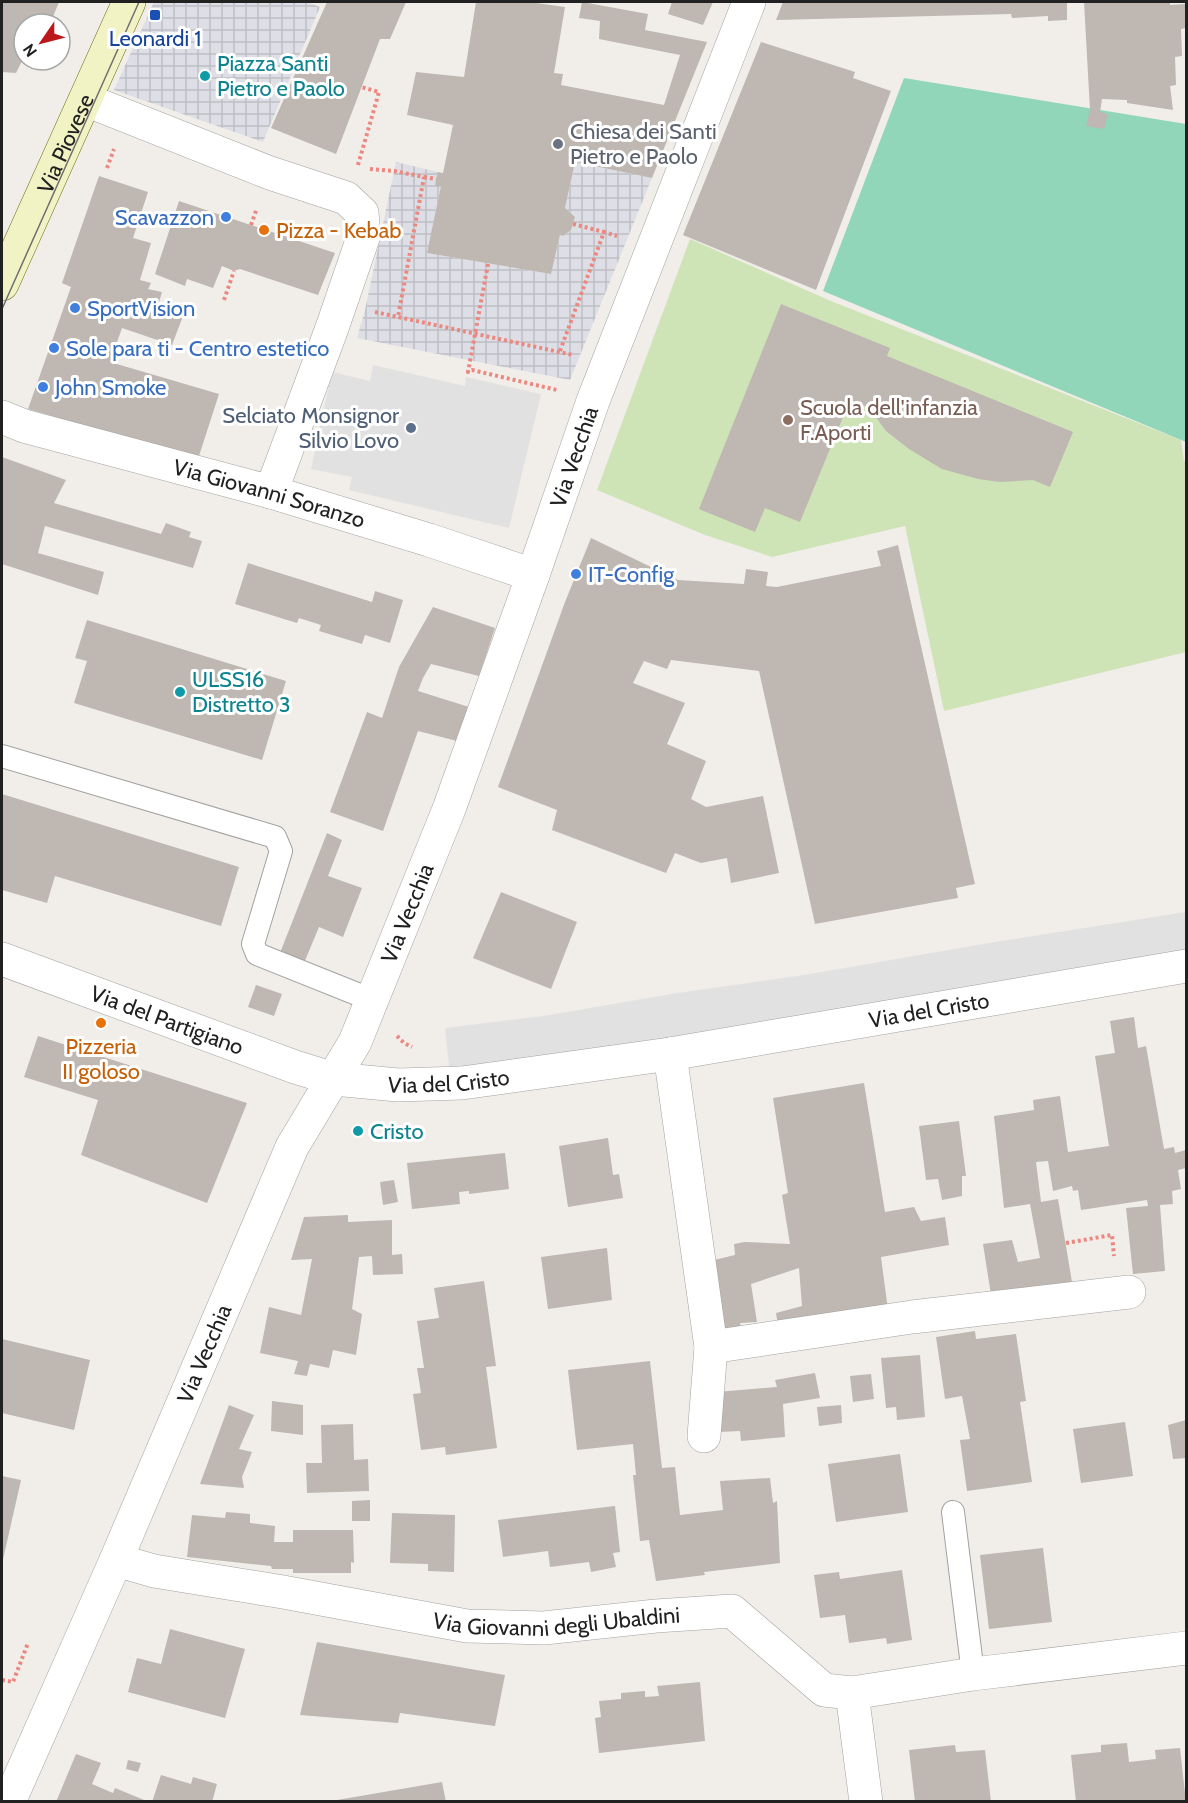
<svg xmlns="http://www.w3.org/2000/svg" width="1188" height="1803" font-family="Cabin,sans-serif">
	<defs>
		<pattern id="plaza-grid" width="8" height="8" patternUnits="userSpaceOnUse" patternTransform="scale(1.5)"><rect width="8" height="8" fill="#dedee6"/><path d="M0 4h8M4 0v8" fill="none" stroke="#bebec5"/></pattern>
	</defs>
	<rect width="100%" height="100%" fill="#f1eee9"/>
	<!-- garden -->
	<polygon fill="#cee4b6" points="690,239 831,301 1181,440 1184,461 1186,460 1186,652 944,711 905,526 772,557 705,535 597,490"/>
	<!-- pitch -->
	<polygon fill="#91d6b9" points="904,78 1186,124 1186,442 823,291"/>
	<!-- parking -->
	<g fill="#e1e1e1">
		<polygon points="373,365 465,386 466,377 541,394 509,528 349,490 352,477 311,469 332,372 370,381"/>
		<polygon points="1186,912 1186,966 451,1083 445,1028 544,1016 671,994 804,975 995,942"/>
	</g>
	<!-- plaza -->
	<g fill="url(#plaza-grid)">
		<polygon points="154,2 307,2 320,7 263,142 114,90"/>
		<polygon points="396,162 438,172 435,185 441,186 428,253 551,274 560,235 563,236 571,230 575,217 565,208 575,162 652,178 570,380 357,338 365,310"/>
	</g>
	<!-- building -->
	<g fill="#beb7b2">
		<polygon points="2,2 59,2 50,24 24,24 24,57 16,73 2,72"/>
		<polygon points="327,2 406,2 390,39 380,39 336,154 271,128"/>
		<polygon points="476,2 529,2 565,7 554,73 563,74 561,85 664,105 680,55 599,39 600,21 579,18 582,2 648,14 645,30 707,42 652,178 575,162 565,208 575,217 571,230 563,236 560,235 551,274 427,253 441,186 435,186 436,179 438,172 443,173 453,125 407,115 416,72 464,77"/>
		<polygon points="672,2 713,2 703,25 668,14"/>
		<polygon points="783,2 1067,2 1067,20 1048,21 1048,16 1012,18 1011,14 776,20"/>
		<polygon points="1084,2 1170,2 1170,5 1186,4 1186,28 1181,29 1182,56 1175,57 1176,85 1170,86 1173,110 1127,103 1127,100 1102,99 1100,112 1108,114 1104,129 1086,126 1090,110"/>
		<polygon points="761,42 855,72 853,78 891,91 816,290 683,235"/>
		<polygon points="99,176 148,192 133,238 151,243 140,280 151,283 148,289 162,292 156,313 162,315 163,310 183,316 172,345 122,328 110,362 219,394 198,459 28,409 71,287 62,283"/>
		<polygon points="179,201 335,253 318,295 240,269 234,271 222,266 213,288 187,279 185,286 155,274"/>
		<polygon points="781,304 890,348 887,356 1073,432 1050,487 1033,480 1000,482 978,479 942,469 909,449 886,431 869,408 850,400 800,522 765,508 755,532 699,509"/>
		<polygon points="2,457 66,480 54,503 161,534 166,523 191,532 189,537 202,541 193,568 45,526 38,553 104,572 98,595 2,564"/>
		<polygon points="591,538 678,580 744,584 746,569 768,572 766,586 777,587 881,566 877,551 898,545 975,884 956,888 958,898 952,899 815,924 759,671 671,660 667,669 644,661 633,683 685,703 667,744 706,761 691,799 706,807 763,796 779,873 731,883 727,858 701,863 675,853 666,873 552,830 557,810 498,787 565,602"/>
		<polygon points="248,563 372,602 375,591 403,600 390,643 365,635 362,644 319,631 321,625 299,618 297,623 235,604"/>
		<polygon points="433,607 495,628 479,676 431,664 423,678 418,691 469,707 457,741 418,731 383,831 330,812 367,712 382,718 399,667"/>
		<polygon points="87,620 286,681 262,760 74,703 87,661 75,658"/>
		<polygon points="2,794 239,867 221,926 55,876 47,903 2,890"/>
		<polygon points="327,833 342,840 328,876 362,888 343,937 319,927 304,963 280,953"/>
		<polygon points="501,892 577,922 551,989 473,958"/>
		<polygon points="256,985 282,994 274,1016 248,1007"/>
		<polygon points="1134,1017 1138,1048 1146,1046 1164,1149 1174,1147 1175,1153 1186,1150 1186,1168 1178,1170 1181,1189 1172,1191 1173,1204 1160,1205 1165,1271 1133,1274 1126,1208 1148,1206 1147,1200 1081,1210 1078,1190 1073,1191 1072,1186 1053,1191 1048,1161 1036,1162 1041,1202 1058,1199 1072,1282 991,1295 983,1244 1012,1240 1018,1262 1040,1258 1030,1204 1004,1208 994,1116 1034,1110 1033,1100 1060,1096 1068,1152 1109,1146 1095,1056 1115,1053 1110,1021"/>
		<polygon points="38,1036 247,1103 207,1203 81,1155 98,1100 24,1077"/>
		<polygon points="864,1083 885,1212 914,1207 921,1221 945,1217 949,1245 881,1257 889,1318 778,1326 776,1313 802,1306 799,1268 751,1284 757,1322 740,1323 742,1332 717,1336 706,1262 735,1255 734,1244 745,1242 790,1244 782,1195 788,1193 773,1098"/>
		<polygon points="959,1121 966,1176 962,1176 962,1196 942,1200 938,1179 926,1180 919,1126"/>
		<polygon points="608,1138 613,1175 619,1174 623,1198 568,1207 559,1146"/>
		<polygon points="505,1153 509,1189 469,1194 469,1191 459,1192 460,1204 412,1209 407,1163"/>
		<polygon points="394,1180 398,1202 383,1205 380,1182"/>
		<polygon points="348,1215 348,1222 392,1220 392,1255 402,1254 403,1274 373,1275 372,1256 359,1257 352,1309 362,1314 356,1355 333,1350 329,1368 310,1364 307,1376 294,1374 298,1361 260,1353 269,1307 301,1315 312,1259 291,1260 304,1217"/>
		<polygon points="607,1248 612,1300 548,1309 541,1257"/>
		<polygon points="484,1281 496,1366 486,1367 497,1448 446,1455 445,1447 421,1450 413,1394 421,1393 417,1368 424,1368 417,1321 439,1318 434,1288"/>
		<polygon points="975,1331 976,1339 1016,1334 1026,1401 1020,1402 1032,1482 967,1491 960,1440 970,1439 962,1396 945,1399 936,1337"/>
		<polygon points="2,1339 90,1360 74,1430 2,1413"/>
		<polygon points="920,1355 925,1417 897,1420 896,1407 886,1408 881,1358"/>
		<polygon points="650,1361 662,1468 675,1467 680,1515 723,1510 720,1481 770,1478 773,1503 777,1501 780,1563 704,1572 705,1575 656,1581 649,1540 640,1541 633,1475 636,1475 633,1444 577,1450 568,1370"/>
		<polygon points="815,1373 820,1398 783,1404 785,1437 741,1441 740,1431 719,1432 717,1392 777,1387 775,1380"/>
		<polygon points="871,1374 874,1399 853,1402 850,1376"/>
		<polygon points="272,1401 303,1405 303,1435 271,1431"/>
		<polygon points="229,1405 254,1415 239,1449 252,1452 242,1477 244,1488 200,1484"/>
		<polygon points="841,1405 842,1423 819,1426 817,1407"/>
		<polygon points="1186,1420 1186,1458 1173,1459 1168,1425"/>
		<polygon points="1125,1422 1133,1476 1081,1483 1073,1429"/>
		<polygon points="353,1424 354,1460 368,1459 369,1491 307,1493 306,1463 322,1463 321,1425"/>
		<polygon points="900,1454 908,1512 836,1522 828,1464"/>
		<polygon points="2,1476 21,1480 2,1564"/>
		<polygon points="370,1500 370,1521 352,1521 352,1501"/>
		<polygon points="615,1506 620,1552 613,1553 616,1567 591,1572 589,1562 550,1567 548,1551 503,1557 498,1520"/>
		<polygon points="226,1512 250,1514 250,1523 275,1526 274,1542 293,1542 293,1530 353,1530 354,1563 351,1562 351,1573 293,1573 293,1569 272,1569 271,1566 187,1557 192,1515 225,1518"/>
		<polygon points="392,1513 455,1515 454,1572 428,1571 428,1564 390,1563"/>
		<polygon points="1043,1548 1052,1622 989,1629 980,1555"/>
		<polygon points="902,1570 912,1640 887,1644 886,1638 849,1643 845,1615 820,1618 814,1575 839,1572 840,1579"/>
		<polygon points="170,1629 245,1649 225,1718 128,1692 137,1658 161,1664"/>
		<polygon points="317,1642 505,1675 495,1726 400,1713 398,1723 300,1715"/>
		<polygon points="700,1682 705,1741 599,1753 595,1718 601,1717 599,1701 621,1699 621,1693 645,1691 645,1697 659,1696 657,1686"/>
		<polygon points="1127,1743 1129,1762 1156,1759 1155,1750 1180,1748 1186,1802 1076,1802 1071,1755 1101,1752 1101,1745"/>
		<polygon points="955,1745 956,1752 985,1750 991,1802 915,1802 909,1750"/>
		<polygon points="76,1754 101,1763 92,1784 113,1793 115,1788 149,1802 56,1802"/>
		<polygon points="128,1760 141,1763 138,1772 126,1769"/>
		<polygon points="161,1775 191,1784 193,1777 217,1784 212,1802 152,1802"/>
		<polygon points="442,1782 446,1802 337,1802 337,1800"/>
	</g>
	<g fill="none" stroke-linecap="round" stroke-linejoin="round">
		<defs>
			<g id="service">
				<polyline points="2,756 275,837 281,851 253,944 257,954 372,1000"/>
				<polyline points="953,1512 973,1674"/>
			</g>
			<g id="minor">
				<polyline points="86,100 270,173 346,198 362,213 364,235 332,328 271,492"/>
				<path id="s1" d="M2 417 24 426 271 492 429 540 533 575"/>
				<polyline points="670,1054 711,1347 704,1436"/>
				<polyline points="711,1347 912,1317 1129,1292"/>
				<path id="s2" d="M116 1560 154 1571 283 1592 467 1626 544 1628 656 1616 732 1611 824 1690 852 1693 973 1674 1186 1648"/>
				<polyline points="852,1693 866,1802"/>
				<path id="s3" d="M9 1802 116 1560 292 1147 355 1042 449 809 533 575 593 401 749 2"/>
			</g>
			<g id="tertiary">
				<path id="s4" d="M2 959 295 1067 334 1079 398 1085 462 1083 670 1054 1186 966"/>
			</g>
			<g id="secondary">
				<path id="s5" d="M2 284 129 2"/>
			</g>
		</defs>
		<!-- service casing -->
		<use href="#service" stroke="#a2a2a2" stroke-width="24"/>
		<!-- minor casing -->
		<use href="#minor" stroke="#a2a2a2" stroke-width="34"/>
		<!-- tertiary casing -->
		<use href="#tertiary" stroke="#a2a2a2" stroke-width="34"/>
		<!-- secondary casing -->
		<use href="#secondary" stroke="#676f12" stroke-width="34"/>
		<!-- path -->
		<g stroke="#eb8880" stroke-width="4" stroke-dasharray="3 3" stroke-linecap="butt">
			<polyline points="296,61 300,63"/>
			<polyline points="358,165 379,92 361,87"/>
			<polyline points="107,168 114,149"/>
			<polyline points="370,169 394,171 424,177 398,317"/>
			<polyline points="424,177 436,179"/>
			<polyline points="573,224 604,232"/>
			<polyline points="251,225 257,208"/>
			<polyline points="488,264 468,372 472,370 557,390"/>
			<polyline points="224,300 234,271"/>
			<polyline points="375,312 573,355"/>
			<polyline points="560,351 604,232 617,236"/>
			<polyline points="397,1036 404,1043 412,1047"/>
			<polyline points="1066,1243 1112,1235 1114,1256"/>
			<polyline points="2,1680 13,1682 28,1643"/>
		</g>
		<!-- service -->
		<use href="#service" stroke="#fff" stroke-width="22"/>
		<!-- minor -->
		<use href="#minor" stroke="#fff" stroke-width="33"/>
		<!-- tertiary -->
		<use href="#tertiary" stroke="#fff" stroke-width="33"/>
		<!-- secondary -->
		<use href="#secondary" stroke="#f2f3c4" stroke-width="33"/>
		<!-- tram -->
		<polyline stroke="#6f6f6f" stroke-width="1.5" points="2,309 139,2"/>
	</g>
	<!-- markers -->
	<rect fill="#1a4fb4" stroke="#fff" stroke-width="2" x="149" y="9" width="12" height="12" rx="3"/>
	<g fill="#0f9aa8" stroke="#fff" stroke-width="2">
		<circle cx="205" cy="76" r="6"/>
		<circle cx="180" cy="692" r="6"/>
		<circle cx="358" cy="1131" r="6"/>
	</g>
	<circle fill="#6b7280" stroke="#fff" stroke-width="2" cx="558" cy="144" r="6"/>
	<g fill="#3f7fe0" stroke="#fff" stroke-width="2">
		<circle cx="226" cy="217" r="6"/>
		<circle cx="75" cy="308" r="6"/>
		<circle cx="54" cy="348" r="6"/>
		<circle cx="43" cy="387" r="6"/>
		<circle cx="576" cy="574" r="6"/>
	</g>
	<g fill="#e8710a" stroke="#fff" stroke-width="2">
		<circle cx="264" cy="230" r="6"/>
		<circle cx="101" cy="1023" r="6"/>
	</g>
	<circle fill="#8d6e63" stroke="#fff" stroke-width="2" cx="788" cy="420" r="6"/>
	<circle fill="#5c6f8a" stroke="#fff" stroke-width="2" cx="411" cy="428" r="6"/>
	<g text-anchor="middle" dominant-baseline="central" stroke-width="6" stroke-linejoin="round" paint-order="stroke">
		<!-- transit labels -->
		<g font-size="22" fill="#164399" stroke="#fff">
			<text x="155" y="38">Leonardi 1</text>
		</g>
		<!-- culture labels -->
		<g font-size="22" fill="#0d838f" stroke="#fff" text-anchor="start">
			<text x="217" y="63">Piazza Santi<tspan x="217" dy="25">Pietro e Paolo</tspan></text>
			<text x="192" y="679">ULSS16<tspan x="192" dy="25">Distretto 3</tspan></text>
			<text x="370" y="1131">Cristo</text>
		</g>
		<!-- worship labels -->
		<g font-size="22" fill="#5b616d" stroke="#fff" text-anchor="start">
			<text x="570" y="131">Chiesa dei Santi<tspan x="570" dy="25">Pietro e Paolo</tspan></text>
		</g>
		<!-- street labels -->
		<g font-size="22" fill="#212121" stroke="#fff">
			<text stroke="none"><textPath href="#s5" startOffset="154">Via Piovese</textPath></text>
			<text stroke="none"><textPath href="#s3" startOffset="1461">Via Vecchia</textPath></text>
			<text stroke="none"><textPath href="#s1" startOffset="278">Via Giovanni Soranzo</textPath></text>
			<text stroke="none"><textPath href="#s3" startOffset="975">Via Vecchia</textPath></text>
			<text stroke="none"><textPath href="#s4" startOffset="954">Via del Cristo</textPath></text>
			<text stroke="none"><textPath href="#s4" startOffset="176">Via del Partigiano</textPath></text>
			<text stroke="none"><textPath href="#s4" startOffset="468">Via del Cristo</textPath></text>
			<text stroke="none"><textPath href="#s3" startOffset="489">Via Vecchia</textPath></text>
			<text stroke="none"><textPath href="#s2" startOffset="447">Via Giovanni degli Ubaldini</textPath></text>
		</g>
		<!-- shop labels -->
		<g font-size="22" fill="#366cbe" stroke="#fff" text-anchor="start">
			<text x="214" y="217" text-anchor="end">Scavazzon</text>
			<text x="87" y="308">SportVision</text>
			<text x="66" y="348">Sole para ti - Centro estetico</text>
			<text x="55" y="387">John Smoke</text>
			<text x="588" y="574">IT-Config</text>
		</g>
		<!-- food labels -->
		<g font-size="22" fill="#c56008" stroke="#fff" text-anchor="start">
			<text x="276" y="230">Pizza - Kebab</text>
			<text x="101" y="1046" text-anchor="middle">Pizzeria<tspan x="101" dy="25">II goloso</tspan></text>
		</g>
		<!-- education labels -->
		<g font-size="22" fill="#785e54" stroke="#fff" text-anchor="start">
			<text x="800" y="407">Scuola dell'infanzia<tspan x="800" dy="25">F.Aporti</tspan></text>
		</g>
		<!-- service labels -->
		<g font-size="22" fill="#4e5e75" stroke="#fff" text-anchor="end">
			<text x="399" y="415">Selciato Monsignor<tspan x="399" dy="25">Silvio Lovo</tspan></text>
		</g>
	</g>
	<!-- border -->
	<rect width="1188" height="1803" fill="none" stroke="#212121" stroke-width="6"/>
	<!-- north arrow -->
	<g transform="translate(42 42) rotate(235)"><circle r="28" fill="#ffffff" stroke="#a6a6a6" stroke-width="1.5"/>
	<path d="M0-4.5L10 22L0 15L-10 22Z" fill="#bc171b"/>
	<text y="-9" font-size="16" font-weight="bold" text-anchor="middle" fill="#212121">N</text>
	</g>
</svg>
